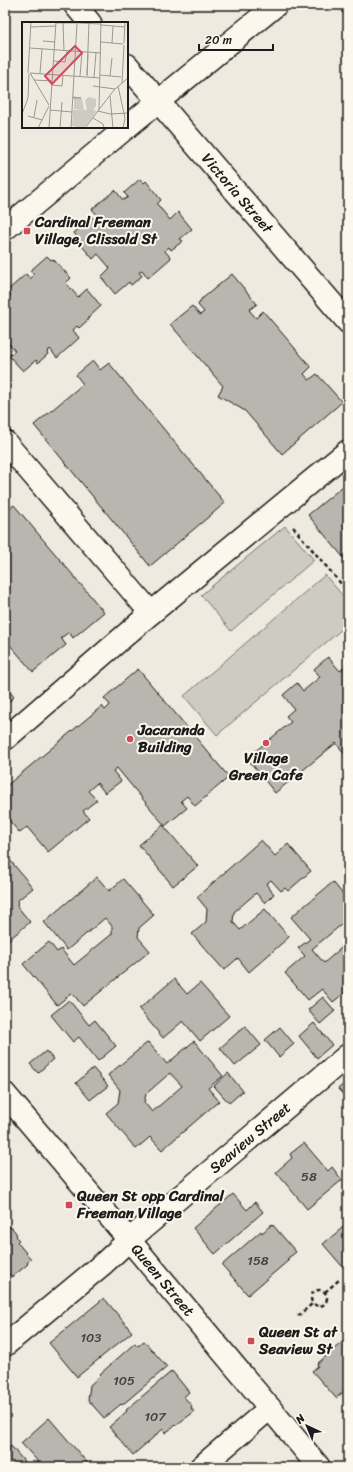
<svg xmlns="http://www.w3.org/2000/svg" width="353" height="1472" font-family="Sriracha,sans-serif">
	<rect width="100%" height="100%" fill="#eeeadf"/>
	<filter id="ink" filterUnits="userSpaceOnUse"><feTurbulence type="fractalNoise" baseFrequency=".025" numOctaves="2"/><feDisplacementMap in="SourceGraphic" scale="8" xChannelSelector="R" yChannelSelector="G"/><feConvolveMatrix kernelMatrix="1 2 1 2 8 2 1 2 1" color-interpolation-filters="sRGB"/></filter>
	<g filter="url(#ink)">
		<!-- green -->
		<g fill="#ceccc2" stroke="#75746f">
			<polygon points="285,526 314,560 231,631 201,595"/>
			<polygon points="325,575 348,602 348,624 217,735 184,696"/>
		</g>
		<!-- building -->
		<g fill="#b9b6af" stroke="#1c1c1c" fill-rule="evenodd">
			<polygon points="140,179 144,183 146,181 161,200 157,204 170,220 178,212 192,229 180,239 183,241 171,250 169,247 165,251 171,258 148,278 142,270 139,272 142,276 131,285 129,282 115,294 101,277 110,268 98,254 93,259 76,239 77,237 74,233 92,217 97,222 101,219 92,209 115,190 123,200 128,197 124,193"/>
			<polygon points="47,256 51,260 53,259 71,278 66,283 78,297 87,289 101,306 88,318 89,319 79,328 77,326 73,330 79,338 57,358 50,349 47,352 48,354 38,363 36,360 23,371 9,356 15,351 5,339 5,300 11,295 7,291 26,274 30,279 34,275 30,271"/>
			<polygon points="232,274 257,304 249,310 256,318 263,311 311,367 304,374 309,380 317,374 342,402 282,454 245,411 218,395 223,386 170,324 192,306 200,315 204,312 198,305 202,298 203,298"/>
			<polygon points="93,361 100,370 109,363 225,503 150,566 34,425 83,384 76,375"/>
			<polygon points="348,482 348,563 308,515"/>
			<polygon points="14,505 104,612 73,638 69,632 61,638 66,645 33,672 5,639 5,512"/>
			<polygon points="328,657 340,671 347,665 348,666 348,758 336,743 275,793 247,758 291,722 286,716 294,709 283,695 297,683 303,691 320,677 314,669"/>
			<polygon points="138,669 229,777 195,806 187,796 181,801 187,808 165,826 117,768 113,771 121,781 105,793 97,783 88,791 97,800 83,811 89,818 48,852 27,827 20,833 5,816 5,787 102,706 105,710 110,705 104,698"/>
			<polygon points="5,686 14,697 5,705"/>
			<polygon points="163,825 198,866 173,886 139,845"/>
			<polygon points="261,840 275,856 288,844 311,871 288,891 285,888 281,891 271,880 266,884 274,894 265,903 256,893 234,912 233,922 240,930 265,909 289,937 249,972 238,958 224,970 192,934 206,922 207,909 197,897"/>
			<polygon points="5,854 33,888 18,900 17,906 30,922 5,943"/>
			<polygon points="97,877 109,891 123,879 154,915 139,928 138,937 150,951 83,1006 72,993 57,1005 23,964 49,942 57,952 61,949 74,965 112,934 112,926 105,918 67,950 44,922"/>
			<polygon points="333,882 346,898 348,896 348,931 342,924 312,949 324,963 348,942 348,990 333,1002 322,989 308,1000 285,973 305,956 298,948 310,939 291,917"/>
			<polygon points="174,979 187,994 200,983 229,1016 200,1041 183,1021 163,1038 139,1009"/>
			<polygon points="323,997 335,1011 320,1024 308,1010"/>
			<polygon points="69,1000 89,1025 95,1020 116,1046 98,1061 79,1037 73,1042 51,1015"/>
			<polygon points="314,1023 332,1045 317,1058 299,1036"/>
			<polygon points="245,1026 261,1045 235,1066 220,1048"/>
			<polygon points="280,1027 294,1044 279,1057 265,1040"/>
			<path d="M194 1041 223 1076 208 1088 219 1101 162 1150 150 1137 136 1149 106 1113 118 1103 120 1090 108 1075 148 1042 167 1064ZM170 1073 182 1086 152 1112 144 1102 146 1094Z"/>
			<polygon points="46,1051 53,1059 38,1073 30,1064"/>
			<polygon points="93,1068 108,1086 90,1100 76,1083"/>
			<polygon points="228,1073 243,1091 229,1103 214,1086"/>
			<polygon points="348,1080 348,1100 338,1089"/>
			<polygon points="304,1143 328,1171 332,1167 342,1180 307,1209 276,1172 292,1158 290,1154"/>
			<polygon points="233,1194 247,1210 255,1202 263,1212 215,1254 193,1228"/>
			<polygon points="348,1223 348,1273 323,1244"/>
			<polygon points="272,1224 296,1252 287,1259 289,1260 248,1295 222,1265 261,1231 262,1233"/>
			<polygon points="5,1226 12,1228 16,1233 17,1238 19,1240 17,1242 31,1259 27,1263 28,1264 12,1277 9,1274 5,1278"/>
			<polygon points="104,1298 132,1332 77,1377 49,1343"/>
			<polygon points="348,1337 348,1388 336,1398 312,1371 318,1366 317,1364"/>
			<polygon points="144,1341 167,1367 122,1405 121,1404 104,1418 88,1400 90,1385 101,1375 100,1374 135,1343 138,1346"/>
			<polygon points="172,1371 189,1392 184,1397 192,1406 191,1408 194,1412 165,1433 163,1429 133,1455 109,1427 127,1411 126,1410"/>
			<polygon points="49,1418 91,1467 43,1467 21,1443"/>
			<polygon points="11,1446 29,1467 5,1467 5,1452"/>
		</g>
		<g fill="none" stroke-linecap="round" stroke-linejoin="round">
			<defs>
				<polyline id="lane" points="346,5 348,8"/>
				<g id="street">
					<polyline points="75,5 90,23"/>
					<path id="s1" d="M127 65 348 322"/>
					<polyline points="127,127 276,5"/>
					<polyline points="5,229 127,127"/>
					<polyline points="5,442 151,613 5,739"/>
					<polyline points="151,613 348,451"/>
					<path id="s2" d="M5 1094 141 1254 319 1467"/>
					<path id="s3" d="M5 1345 104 1263 129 1240 348 1055"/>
					<polyline points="201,1467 270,1408"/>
				</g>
			</defs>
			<!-- lane casing -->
			<use href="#lane" stroke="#1c1c1c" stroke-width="15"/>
			<!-- street casing -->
			<use href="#street" stroke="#1c1c1c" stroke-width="25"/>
			<!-- path -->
			<g stroke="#1c1c1c" stroke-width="2.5" stroke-dasharray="4 3" stroke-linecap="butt">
				<polyline points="293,527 348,592"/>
				<circle cx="319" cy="1298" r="8"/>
				<polyline points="325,1292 339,1280"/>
				<polyline points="298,1316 312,1304"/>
			</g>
			<!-- lane -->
			<use href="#lane" stroke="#fbf7ec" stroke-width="12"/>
			<!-- street -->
			<use href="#street" stroke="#fbf7ec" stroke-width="22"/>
		</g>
	</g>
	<!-- markers -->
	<g fill="#d1495b" stroke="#fbf7ec" stroke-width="1.5">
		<rect x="23" y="227" width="8" height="8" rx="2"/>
		<circle cx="130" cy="739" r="4"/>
		<circle cx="266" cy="743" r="4"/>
		<rect x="65" y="1201" width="8" height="8" rx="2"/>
		<rect x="247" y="1337" width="8" height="8" rx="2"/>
	</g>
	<g text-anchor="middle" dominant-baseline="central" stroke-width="4" stroke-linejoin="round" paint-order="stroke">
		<!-- number labels -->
		<g font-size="13" fill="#434241">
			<text x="309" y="1176">58</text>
			<text x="258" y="1260">158</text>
			<text x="91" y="1337">103</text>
			<text x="124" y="1380">105</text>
			<text x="155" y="1416">107</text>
		</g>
		<!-- street labels -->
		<g font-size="15" fill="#1c1c1c" stroke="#fbf7ec">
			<text stroke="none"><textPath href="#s1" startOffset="169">Victoria Street</textPath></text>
			<text stroke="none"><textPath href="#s3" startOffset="321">Seaview Street</textPath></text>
			<text stroke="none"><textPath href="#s2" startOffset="244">Queen Street</textPath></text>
		</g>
		<!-- poi labels -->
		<g font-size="15" font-weight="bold" fill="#1c1c1c" stroke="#fbf7ec" text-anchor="start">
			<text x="35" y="222">Cardinal Freeman<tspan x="35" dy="17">Village, Clissold St</tspan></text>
			<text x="138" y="730">Jacaranda<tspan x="138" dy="17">Building</tspan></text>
			<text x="266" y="758" text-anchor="middle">Village<tspan x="266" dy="17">Green Cafe</tspan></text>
			<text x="77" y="1196">Queen St opp Cardinal<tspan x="77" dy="17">Freeman Village</tspan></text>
			<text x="259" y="1332">Queen St at<tspan x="259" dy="17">Seaview St</tspan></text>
		</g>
	</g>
	<!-- overview -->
	<g transform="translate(22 22)">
		<rect width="106" height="106" fill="#eeeadf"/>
		<path d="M67 75 74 77V84L71 88 75 89 62 106 50 104 51 88H60L52 87V76L60 77 62 88H65L63 78Z" fill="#ceccc2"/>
		<path fill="none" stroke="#9a9891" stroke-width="1" d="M34 1H55M41 1 42 29M56 1 79 2M79 3 103 5M9 5 34 4M21 19 33 20M79 20 101 22M90 21 91 4M102 21 103 0M8 26 79 31M31 39 43 40 45 29M6 51 9 0M8 51 78 56M8 51 27 83M18 51 20 27M65 53 67 0M78 53 99 55M58 54 60 30M65 54 66 32M88 54 90 36M72 55 74 31M12 58 30 59M100 61 102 23M30 63 40 64 41 53M71 64 93 67M96 64 103 96 101 106M88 74 91 106M51 75 59 76H51M28 88 50 90M77 88 79 0M76 89 88 92 106 91M0 92 6 76 7 52M6 94 20 98M12 95 15 78M71 96 81 102 82 106M16 106 27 84M27 106 34 0M38 106 40 80M49 106 55 1M63 106 92 68 106 56"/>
		<path fill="#d1495b" fill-opacity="0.15" stroke="#d1495b" stroke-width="2" d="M53 24 60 31 30 62 23 54Z"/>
		<rect width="106" height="106" fill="none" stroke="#1c1c1c" stroke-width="2"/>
	</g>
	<!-- margin -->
	<rect width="353" height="1472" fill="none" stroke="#fbf7ec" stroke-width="20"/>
	<rect x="10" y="10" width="333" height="1452" fill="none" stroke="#1c1c1c" stroke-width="1.5" filter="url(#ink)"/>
	<!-- north arrow -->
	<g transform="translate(307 1426) rotate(316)" stroke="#fbf7ec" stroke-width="3" paint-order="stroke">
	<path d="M0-3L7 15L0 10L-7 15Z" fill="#1c1c1c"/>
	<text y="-6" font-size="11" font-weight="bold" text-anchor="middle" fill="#1c1c1c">N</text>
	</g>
	<!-- scale -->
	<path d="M199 44v6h74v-6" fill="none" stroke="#1c1c1c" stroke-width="2"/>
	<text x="205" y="44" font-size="12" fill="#1c1c1c" stroke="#fbf7ec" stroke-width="3" paint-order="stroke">20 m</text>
</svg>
